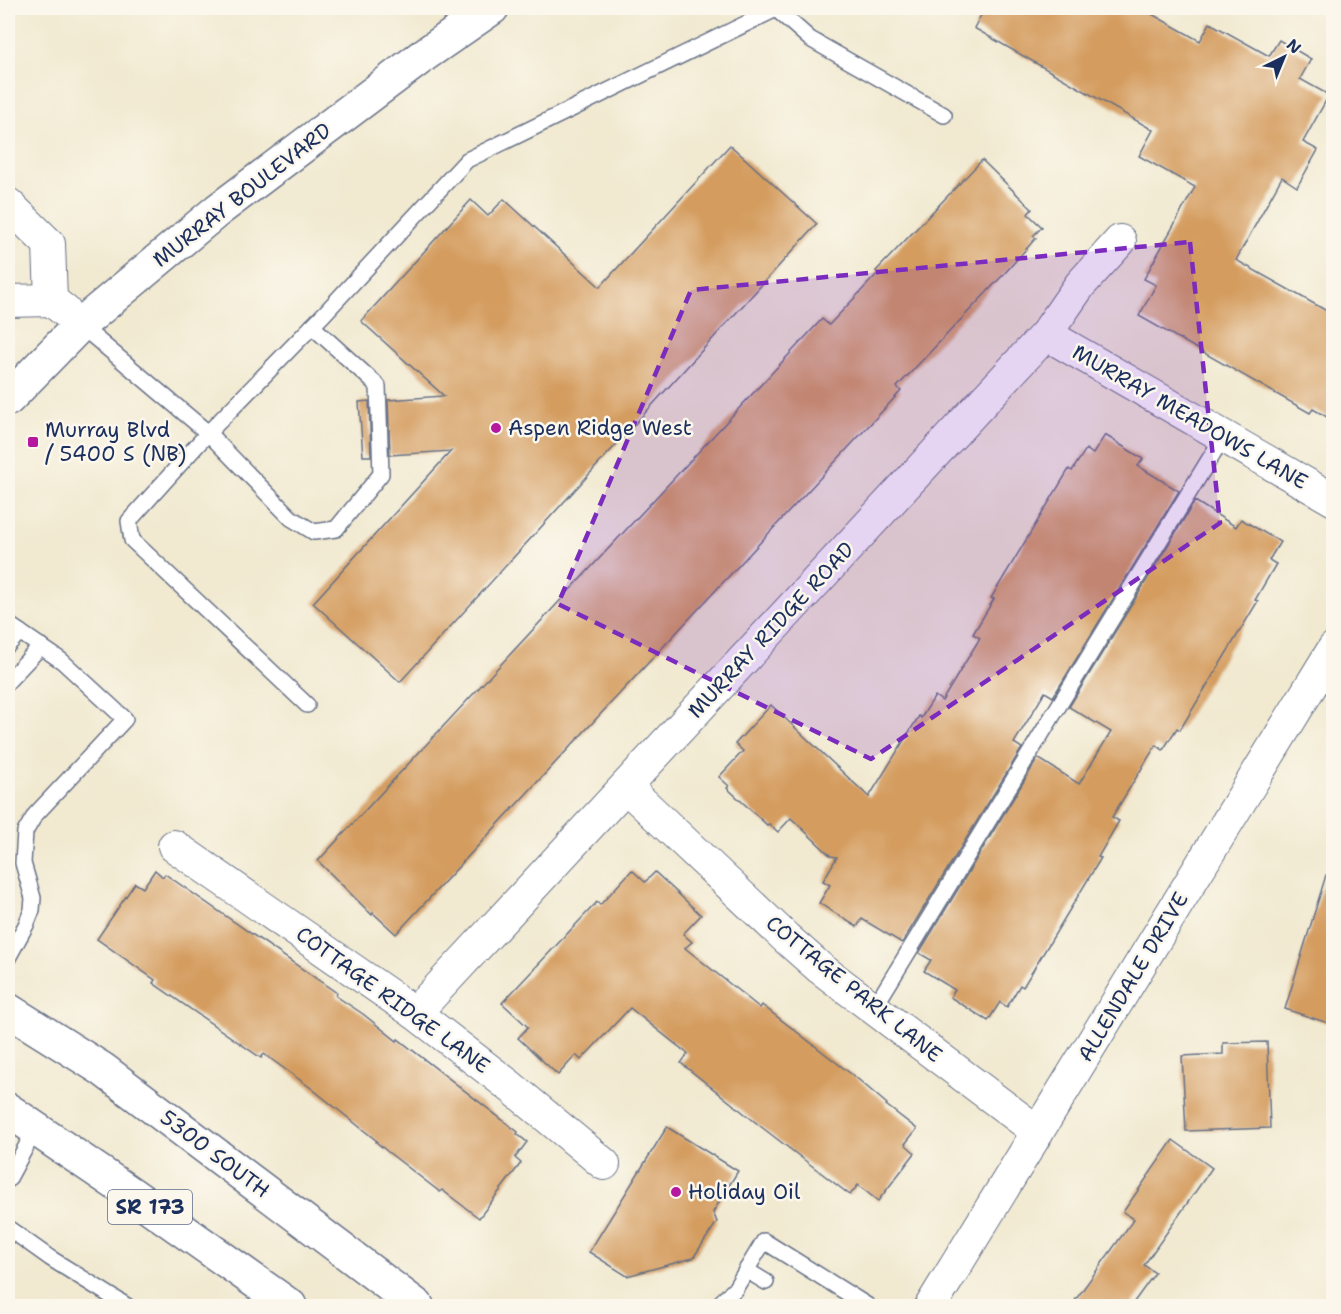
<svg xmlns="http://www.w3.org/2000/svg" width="1341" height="1314" font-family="'Shantell Sans',sans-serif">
	<rect width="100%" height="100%" fill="#fbf7ec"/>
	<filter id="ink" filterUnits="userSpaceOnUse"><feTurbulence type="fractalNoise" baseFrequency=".0167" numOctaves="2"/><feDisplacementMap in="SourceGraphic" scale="12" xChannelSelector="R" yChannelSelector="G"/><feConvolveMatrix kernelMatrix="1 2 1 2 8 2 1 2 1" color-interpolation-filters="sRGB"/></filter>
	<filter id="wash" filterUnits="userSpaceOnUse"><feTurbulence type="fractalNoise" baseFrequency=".008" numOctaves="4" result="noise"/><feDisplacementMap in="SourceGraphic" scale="24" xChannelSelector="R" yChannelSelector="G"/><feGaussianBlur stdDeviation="1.35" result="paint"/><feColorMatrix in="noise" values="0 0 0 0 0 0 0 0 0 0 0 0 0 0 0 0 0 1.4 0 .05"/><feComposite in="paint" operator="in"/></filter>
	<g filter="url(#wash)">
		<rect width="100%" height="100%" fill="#f1e9d0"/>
		<g id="blocks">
			<!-- building -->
			<g fill="#d49c5f">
				<polygon points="985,8 1141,8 1200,41 1210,23 1269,56 1279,40 1311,59 1300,79 1329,95 1303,142 1318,150 1297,187 1282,177 1236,260 1334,315 1334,421 1313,409 1310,413 1139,316 1156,285 1144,279 1195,187 1139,156 1153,130 974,28"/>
				<polygon points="730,145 817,224 400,682 313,603 451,451 390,455 388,400 444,396 361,321 471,200 488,216 504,199 600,287"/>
				<polygon points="982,160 1032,209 1028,214 1042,227 1033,236 1036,238 1004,274 897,387 901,391 396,934 373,913 372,915 318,861 822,319 829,325 878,273 876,271"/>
				<polygon points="369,401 371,456 363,456 359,402"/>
				<polygon points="1105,435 1143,459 1138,466 1179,491 1053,697 1045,692 1014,743 1022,748 902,943 862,919 857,927 819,903 830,885 823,881 837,857 831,856 791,818 778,832 769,824 767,825 727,788 729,786 719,777 743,751 735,744 771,705 869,797 919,716 921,718 935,696 942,701 980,638 973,634 994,599 991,598 1069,469 1072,471 1086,449 1093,454"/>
				<polygon points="1195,501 1236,527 1241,519 1280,542 1269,560 1276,564 1255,600 1258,601 1180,730 1177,728 1163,750 1156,745 1112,817 1119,821 1098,857 1101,858 1023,987 1020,985 1007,1007 1000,1002 988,1021 950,997 955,990 924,971 931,960 919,953 1038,758 1079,784 1111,732 1069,707"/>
				<polygon points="155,870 163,877 165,874 337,993 336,996 363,1014 397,1041 398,1039 518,1132 517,1134 527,1142 515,1158 521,1163 479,1218 442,1190 440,1192 388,1152 376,1142 377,1141 311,1088 264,1054 261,1058 153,983 155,980 97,939 135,883 143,888"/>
				<polygon points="632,870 645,882 655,872 701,915 683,934 692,942 685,948 760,1008 762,1005 859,1080 887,1104 886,1105 917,1129 905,1144 915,1153 878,1201 858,1185 850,1195 764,1129 681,1063 688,1054 630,1008 581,1060 576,1055 558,1075 518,1038 528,1027 502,1003 597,902 600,905"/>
				<polygon points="1326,875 1334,876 1334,1025 1285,1009"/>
				<polygon points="1267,1042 1270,1128 1186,1131 1182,1056 1223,1054 1223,1043"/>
				<polygon points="667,1127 738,1171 713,1212 717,1222 693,1258 627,1276 589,1252"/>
				<polygon points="1173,1140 1212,1168 1144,1265 1155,1273 1131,1306 1071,1306 1134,1219 1123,1212"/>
			</g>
		</g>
	</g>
	<g filter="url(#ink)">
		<use href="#blocks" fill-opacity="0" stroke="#667086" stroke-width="1.5"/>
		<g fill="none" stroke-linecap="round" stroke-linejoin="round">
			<defs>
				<g id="lane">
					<polyline points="80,325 208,433 324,314 467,160 776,9 810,39 944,115"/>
					<polyline points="8,624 62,661 125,719 35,815 25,832 23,863 33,898 32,910 26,925 8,958"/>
					<polyline points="8,645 20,632"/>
					<polyline points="8,681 41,646"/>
					<polyline points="307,705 132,540 129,521 208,433 291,518 314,532 336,529 381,474 378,386 312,326"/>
					<polyline points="874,1008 1223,437"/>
					<polyline points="8,1180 36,1128"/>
					<polyline points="8,1228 50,1258 127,1306"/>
					<polyline points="746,1270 766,1282"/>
					<polyline points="717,1306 735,1289 764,1241 868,1306"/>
				</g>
				<g id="street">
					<polyline points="8,204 49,244 51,300"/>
					<polyline points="8,301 51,300 66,312"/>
					<polyline points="1046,334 1334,500"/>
					<polyline points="626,787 786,938 820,968 1038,1132"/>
					<polyline points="174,846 415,1013 511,1087 604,1164"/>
					<polyline points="415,1013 1046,334 1080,285 1120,241"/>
					<polyline points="931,1306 1334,648"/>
				</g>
				<polyline id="secondary" points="8,399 80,325 218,210 424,55 492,8"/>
				<g id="primary">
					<polyline points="8,1010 102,1069 417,1306"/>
					<polyline points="8,1110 133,1195 290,1306"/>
				</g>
			</defs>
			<!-- lane casing -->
			<use href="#lane" stroke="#667086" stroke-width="18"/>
			<!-- street casing -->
			<use href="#street" stroke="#667086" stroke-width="34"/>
			<!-- secondary casing -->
			<use href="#secondary" stroke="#667086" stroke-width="36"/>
			<!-- primary casing -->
			<use href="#primary" stroke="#667086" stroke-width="36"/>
			<!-- lane -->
			<use href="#lane" stroke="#fff" stroke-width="15"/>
			<!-- street -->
			<use href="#street" stroke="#fff" stroke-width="32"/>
			<!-- secondary -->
			<use href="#secondary" stroke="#fff" stroke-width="33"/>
			<!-- primary -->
			<use href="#primary" stroke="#fff" stroke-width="33"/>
		</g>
	</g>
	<!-- marked area -->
	<path fill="#7b2cbf" fill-opacity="0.2" stroke="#7b2cbf" stroke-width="4.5" stroke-dasharray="12 8" stroke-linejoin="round" d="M1190 242 1220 523 871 759 558 604 691 290Z"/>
	<!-- markers -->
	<g fill="#b5179e" stroke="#fbf7ec" stroke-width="2">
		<circle cx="496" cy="428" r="6"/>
		<rect x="27" y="436" width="12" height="12" rx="3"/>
		<circle cx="676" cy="1192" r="6"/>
	</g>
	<g text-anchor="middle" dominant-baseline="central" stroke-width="5" stroke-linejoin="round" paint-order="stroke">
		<!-- shield labels -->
		<rect fill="#fbf7ec" stroke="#5e6b89" stroke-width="1.5" x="108" y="1190" width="84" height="34" rx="4.5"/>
		<g font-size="20" font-weight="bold" fill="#1b2f5e">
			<text x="150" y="1207">SR 173</text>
		</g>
		<!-- street labels -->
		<g font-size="21" fill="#1b2f5e" stroke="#fbf7ec">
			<text transform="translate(242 195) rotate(-38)">MURRAY BOULEVARD</text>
			<text transform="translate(1190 417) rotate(30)">MURRAY MEADOWS LANE</text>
			<text transform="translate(771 630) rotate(-47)">MURRAY RIDGE ROAD</text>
			<text transform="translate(1133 977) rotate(-59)">ALLENDALE DRIVE</text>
			<text transform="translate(854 989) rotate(39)">COTTAGE PARK LANE</text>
			<text transform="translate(393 1000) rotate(36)">COTTAGE RIDGE LANE</text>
			<text transform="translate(215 1154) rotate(37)">5300 SOUTH</text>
		</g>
		<!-- poi labels -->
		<g font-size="21" fill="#1b2f5e" stroke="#fbf7ec" text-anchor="start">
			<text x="508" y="428">Aspen Ridge West</text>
			<text x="45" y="430">Murray Blvd<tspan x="45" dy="24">/ 5400 S (NB)</tspan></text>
			<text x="688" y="1192">Holiday Oil</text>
		</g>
	</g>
	<!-- margin -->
	<rect width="1341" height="1314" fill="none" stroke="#fbf7ec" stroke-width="30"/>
	<!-- north arrow -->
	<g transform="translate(1284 57) rotate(43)" stroke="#fbf7ec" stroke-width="4.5" paint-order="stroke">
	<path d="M0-4.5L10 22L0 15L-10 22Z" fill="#1b2f5e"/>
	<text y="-9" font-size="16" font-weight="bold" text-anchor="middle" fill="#1b2f5e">N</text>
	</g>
</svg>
